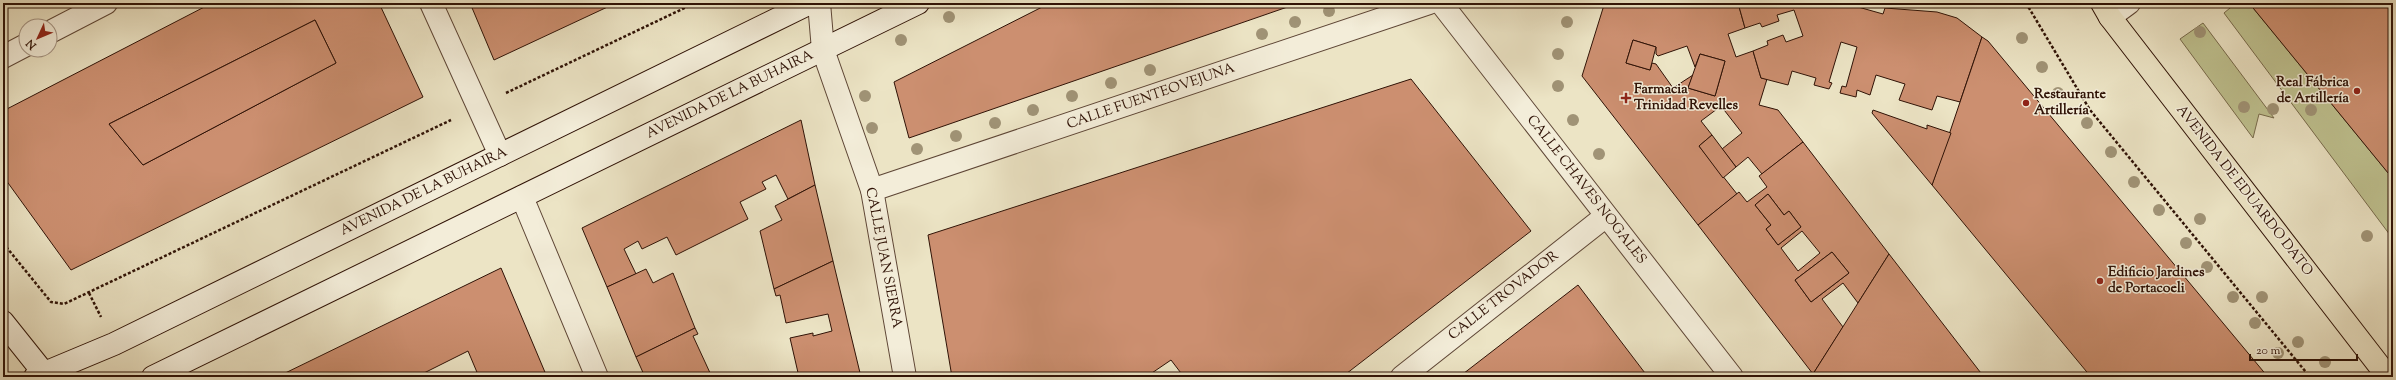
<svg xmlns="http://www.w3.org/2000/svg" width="2396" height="380" font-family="'Sorts Mill Goudy',serif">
	<rect width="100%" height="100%" fill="#ece4c5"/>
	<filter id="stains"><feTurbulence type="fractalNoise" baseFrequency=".005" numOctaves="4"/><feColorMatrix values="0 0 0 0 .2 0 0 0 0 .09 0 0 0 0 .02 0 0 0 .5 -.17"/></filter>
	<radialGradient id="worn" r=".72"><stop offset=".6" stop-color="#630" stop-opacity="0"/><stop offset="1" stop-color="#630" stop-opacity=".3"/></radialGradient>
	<!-- green -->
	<g fill="#bfc290" stroke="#776a4b">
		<polygon points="2236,3 2249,3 2393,179 2393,239 2224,13"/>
		<polygon points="2203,23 2274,118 2259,114 2253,138 2180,39"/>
	</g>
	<!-- building -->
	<g fill="#cc8f70" stroke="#2f1206" fill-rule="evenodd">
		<path d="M212 3H379L423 97 71 270 3 176V111ZM315 20 336 63 143 165 109 124Z"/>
		<polygon points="470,3 616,3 494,60"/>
		<polygon points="1050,3 1299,3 909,138 894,82"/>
		<path d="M1610 3H1738L1745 28 1728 34 1736 57 1753 51 1761 78 1767 79 1759 105 1778 110 1803 142 1762 174 1748 157 1736 167 1722 149 1742 133 1721 106 1701 121 1712 135 1699 146 1737 194 1698 225 1582 76 1604 5ZM1633 40 1656 47V54L1658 56 1687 46 1695 67 1700 54 1725 61 1715 96 1688 88 1693 75 1673 88 1656 64 1652 63 1650 70 1626 63Z"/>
		<polygon points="1738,3 1844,3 1883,14 1885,8 1937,12 1957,18 1982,37 1960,102 1937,96 1932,110 1899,100 1905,84 1876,75 1870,95 1857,90 1856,97 1840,93 1842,86 1846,87 1857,47 1841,42 1829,82 1832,83 1829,89 1814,85 1816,78 1792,71 1788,85 1761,78 1753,51 1768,45 1767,41 1783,35 1786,42 1803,36 1794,10 1777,15 1779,21 1762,27 1760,23 1745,28"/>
		<polygon points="2249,3 2393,3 2393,179"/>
		<polygon points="315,20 336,63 143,165 109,124"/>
		<polygon points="1982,37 1988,41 2268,377 2091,377 1932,185"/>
		<polygon points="1633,40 1656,47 1650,70 1626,63"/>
		<polygon points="1700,54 1725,61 1715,96 1688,88"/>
		<polygon points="1411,79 1531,231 1342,377 1184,377 1171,360 1146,377 952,377 928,235"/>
		<polygon points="1873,110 1927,129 1927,125 1951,133 1932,185 1872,113"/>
		<polygon points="801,120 815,185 788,199 776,175 762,182 766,189 740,202 748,219 676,255 667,237 642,249 638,241 624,249 636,274 607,287 582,228"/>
		<polygon points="1712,135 1736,167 1723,178 1699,146"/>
		<path d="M1803 142 1889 254 1858 303 1843 283 1822 299 1843 327 1813 374 1698 225 1739 192 1747 202 1767 187 1759 176ZM1768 194 1784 215 1789 211 1801 227 1778 245 1766 229 1771 225 1755 205ZM1802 231 1820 253 1798 271 1781 248ZM1832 252 1849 273 1811 302 1795 280Z"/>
		<polygon points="815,185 833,261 774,289 760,231 782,220 775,206"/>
		<polygon points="1768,194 1784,215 1789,211 1801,227 1778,245 1766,229 1771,225 1755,205"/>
		<polygon points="1832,252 1849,273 1811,302 1795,280"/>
		<polygon points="1889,254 1984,377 1815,377 1813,374"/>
		<polygon points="833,261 861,377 799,377 790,338 813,333 813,336 832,331 828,314 786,323 780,295 776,296 774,289"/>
		<polygon points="501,268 547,377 479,377 468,351 416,377 277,377"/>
		<polygon points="646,269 653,283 673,273 695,328 636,357 607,287"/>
		<polygon points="1578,285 1648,377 1459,377"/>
		<polygon points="695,328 698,334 693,336 711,375 645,377 636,357"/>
	</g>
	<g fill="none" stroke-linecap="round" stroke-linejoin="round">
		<defs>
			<g id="street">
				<polyline points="431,3 500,155"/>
				<polyline points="819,3 823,50 872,190 905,377"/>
				<polyline points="1441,3 1732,377"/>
				<polyline points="2110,17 2129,3"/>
				<polyline points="50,32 106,3"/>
				<polyline points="3,57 26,45"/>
				<polyline points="872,190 1429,3"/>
				<polyline points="522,197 597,377"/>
				<polyline points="1402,377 1606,216"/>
			</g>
			<g id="secondary">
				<polyline points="3,322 47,377"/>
				<polyline points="35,377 114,344 810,3"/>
				<polyline points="153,377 918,3"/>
			</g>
			<polyline id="primary" points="2102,3 2110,17 2388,377"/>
		</defs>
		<!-- street casing -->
		<use href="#street" stroke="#5e4636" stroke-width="24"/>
		<!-- secondary casing -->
		<use href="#secondary" stroke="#2f1206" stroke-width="24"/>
		<!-- primary casing -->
		<use href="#primary" stroke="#2f1206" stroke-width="24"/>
		<!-- path -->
		<g stroke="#2f1206" stroke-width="2.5" stroke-dasharray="3 2" stroke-linecap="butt">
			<polyline points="2026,3 2090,110 2310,377"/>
			<polyline points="506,93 695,3"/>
			<polyline points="3,243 51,302 64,304 451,120"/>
			<polyline points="89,293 101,317"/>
		</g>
		<!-- street -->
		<use href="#street" stroke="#f3edd9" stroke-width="22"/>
		<!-- secondary -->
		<use href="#secondary" stroke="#f3edd9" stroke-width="22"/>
		<!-- primary -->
		<use href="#primary" stroke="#ece4c5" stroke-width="22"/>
	</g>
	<!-- trees -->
	<g fill="#a09376">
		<circle cx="1329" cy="11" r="6"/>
		<circle cx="949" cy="17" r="6"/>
		<circle cx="1295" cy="22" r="6"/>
		<circle cx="1567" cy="22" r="6"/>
		<circle cx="2200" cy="32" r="6"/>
		<circle cx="1262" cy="34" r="6"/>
		<circle cx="2022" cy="38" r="6"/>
		<circle cx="901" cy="40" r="6"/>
		<circle cx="1558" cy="54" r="6"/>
		<circle cx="2042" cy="67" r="6"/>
		<circle cx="1150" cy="70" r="6"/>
		<circle cx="1111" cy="83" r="6"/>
		<circle cx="1558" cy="86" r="6"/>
		<circle cx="2058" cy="93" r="6"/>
		<circle cx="865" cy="96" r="6"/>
		<circle cx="1072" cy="96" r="6"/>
		<circle cx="2244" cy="107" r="6"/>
		<circle cx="2273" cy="109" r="6"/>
		<circle cx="1033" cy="110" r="6"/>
		<circle cx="2311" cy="110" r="6"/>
		<circle cx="1573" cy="120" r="6"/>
		<circle cx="995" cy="123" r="6"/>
		<circle cx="2087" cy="123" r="6"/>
		<circle cx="872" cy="128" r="6"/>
		<circle cx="956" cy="136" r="6"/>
		<circle cx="917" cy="149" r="6"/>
		<circle cx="2111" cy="152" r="6"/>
		<circle cx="1599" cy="154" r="6"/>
		<circle cx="2134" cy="182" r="6"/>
		<circle cx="2159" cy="210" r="6"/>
		<circle cx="2200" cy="219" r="6"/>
		<circle cx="2367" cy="236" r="6"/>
		<circle cx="2186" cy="243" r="6"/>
		<circle cx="2207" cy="267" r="6"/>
		<circle cx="2233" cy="297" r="6"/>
		<circle cx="2262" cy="297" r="6"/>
		<circle cx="2255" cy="323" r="6"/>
		<circle cx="2298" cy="342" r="6"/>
		<circle cx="2278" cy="353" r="6"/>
		<circle cx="2325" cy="362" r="6"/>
	</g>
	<!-- markers -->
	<g fill="#8f2418" stroke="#f3edd9" stroke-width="1.5">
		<circle cx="2357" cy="91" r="4"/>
		<path d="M1624 92h4v4h4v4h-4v4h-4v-4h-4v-4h4z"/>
		<circle cx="2026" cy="103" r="4"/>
		<circle cx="2100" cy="281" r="4"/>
	</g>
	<g text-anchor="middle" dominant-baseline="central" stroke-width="3" stroke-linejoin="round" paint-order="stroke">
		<!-- poi labels -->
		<g font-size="14" font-weight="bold" fill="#2f1206" stroke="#f3edd9" text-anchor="start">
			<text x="2349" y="83" text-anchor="end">Real Fábrica<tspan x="2349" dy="16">de Artillería</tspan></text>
			<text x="1634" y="90">Farmacia<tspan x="1634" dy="16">Trinidad Revelles</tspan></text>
			<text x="2034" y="95">Restaurante<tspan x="2034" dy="16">Artillería</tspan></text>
			<text x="2108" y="273">Edificio Jardines<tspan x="2108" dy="16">de Portacoeli</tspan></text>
		</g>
		<!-- street labels -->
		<g font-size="14" fill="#2f1206" stroke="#f3edd9">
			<text transform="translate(730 95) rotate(-26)">AVENIDA DE LA BUHAIRA</text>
			<text transform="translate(1151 97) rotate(-19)">CALLE FUENTEOVEJUNA</text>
			<text transform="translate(1586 190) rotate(52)">CALLE CHAVES NOGALES</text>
			<text transform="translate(2244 191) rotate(52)">AVENIDA DE EDUARDO DATO</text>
			<text transform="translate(424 192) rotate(-26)">AVENIDA DE LA BUHAIRA</text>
			<text transform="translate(883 258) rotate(79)">CALLE JUAN SIERRA</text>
			<text transform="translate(1504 296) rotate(-38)">CALLE TROVADOR</text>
		</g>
	</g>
	<!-- margin -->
	<rect width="2396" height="380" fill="none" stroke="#ece4c5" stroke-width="16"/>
	<rect x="4" y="4" width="2388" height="372" fill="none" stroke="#2f1206" stroke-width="2"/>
	<rect x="8" y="8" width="2380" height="364" fill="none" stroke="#2f1206"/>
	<!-- north arrow -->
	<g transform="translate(38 38) rotate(226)"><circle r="19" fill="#f3edd9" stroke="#a59585"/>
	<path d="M0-3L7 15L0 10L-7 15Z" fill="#8f2418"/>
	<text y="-6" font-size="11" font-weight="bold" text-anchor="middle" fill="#2f1206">N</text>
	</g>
	<!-- scale -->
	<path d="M2250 354v6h107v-6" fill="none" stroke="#2f1206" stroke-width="2"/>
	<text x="2256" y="354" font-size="12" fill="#2f1206" stroke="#f3edd9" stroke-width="3" paint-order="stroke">20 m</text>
	<rect width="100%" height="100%" filter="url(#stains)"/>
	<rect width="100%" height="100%" fill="url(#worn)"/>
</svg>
